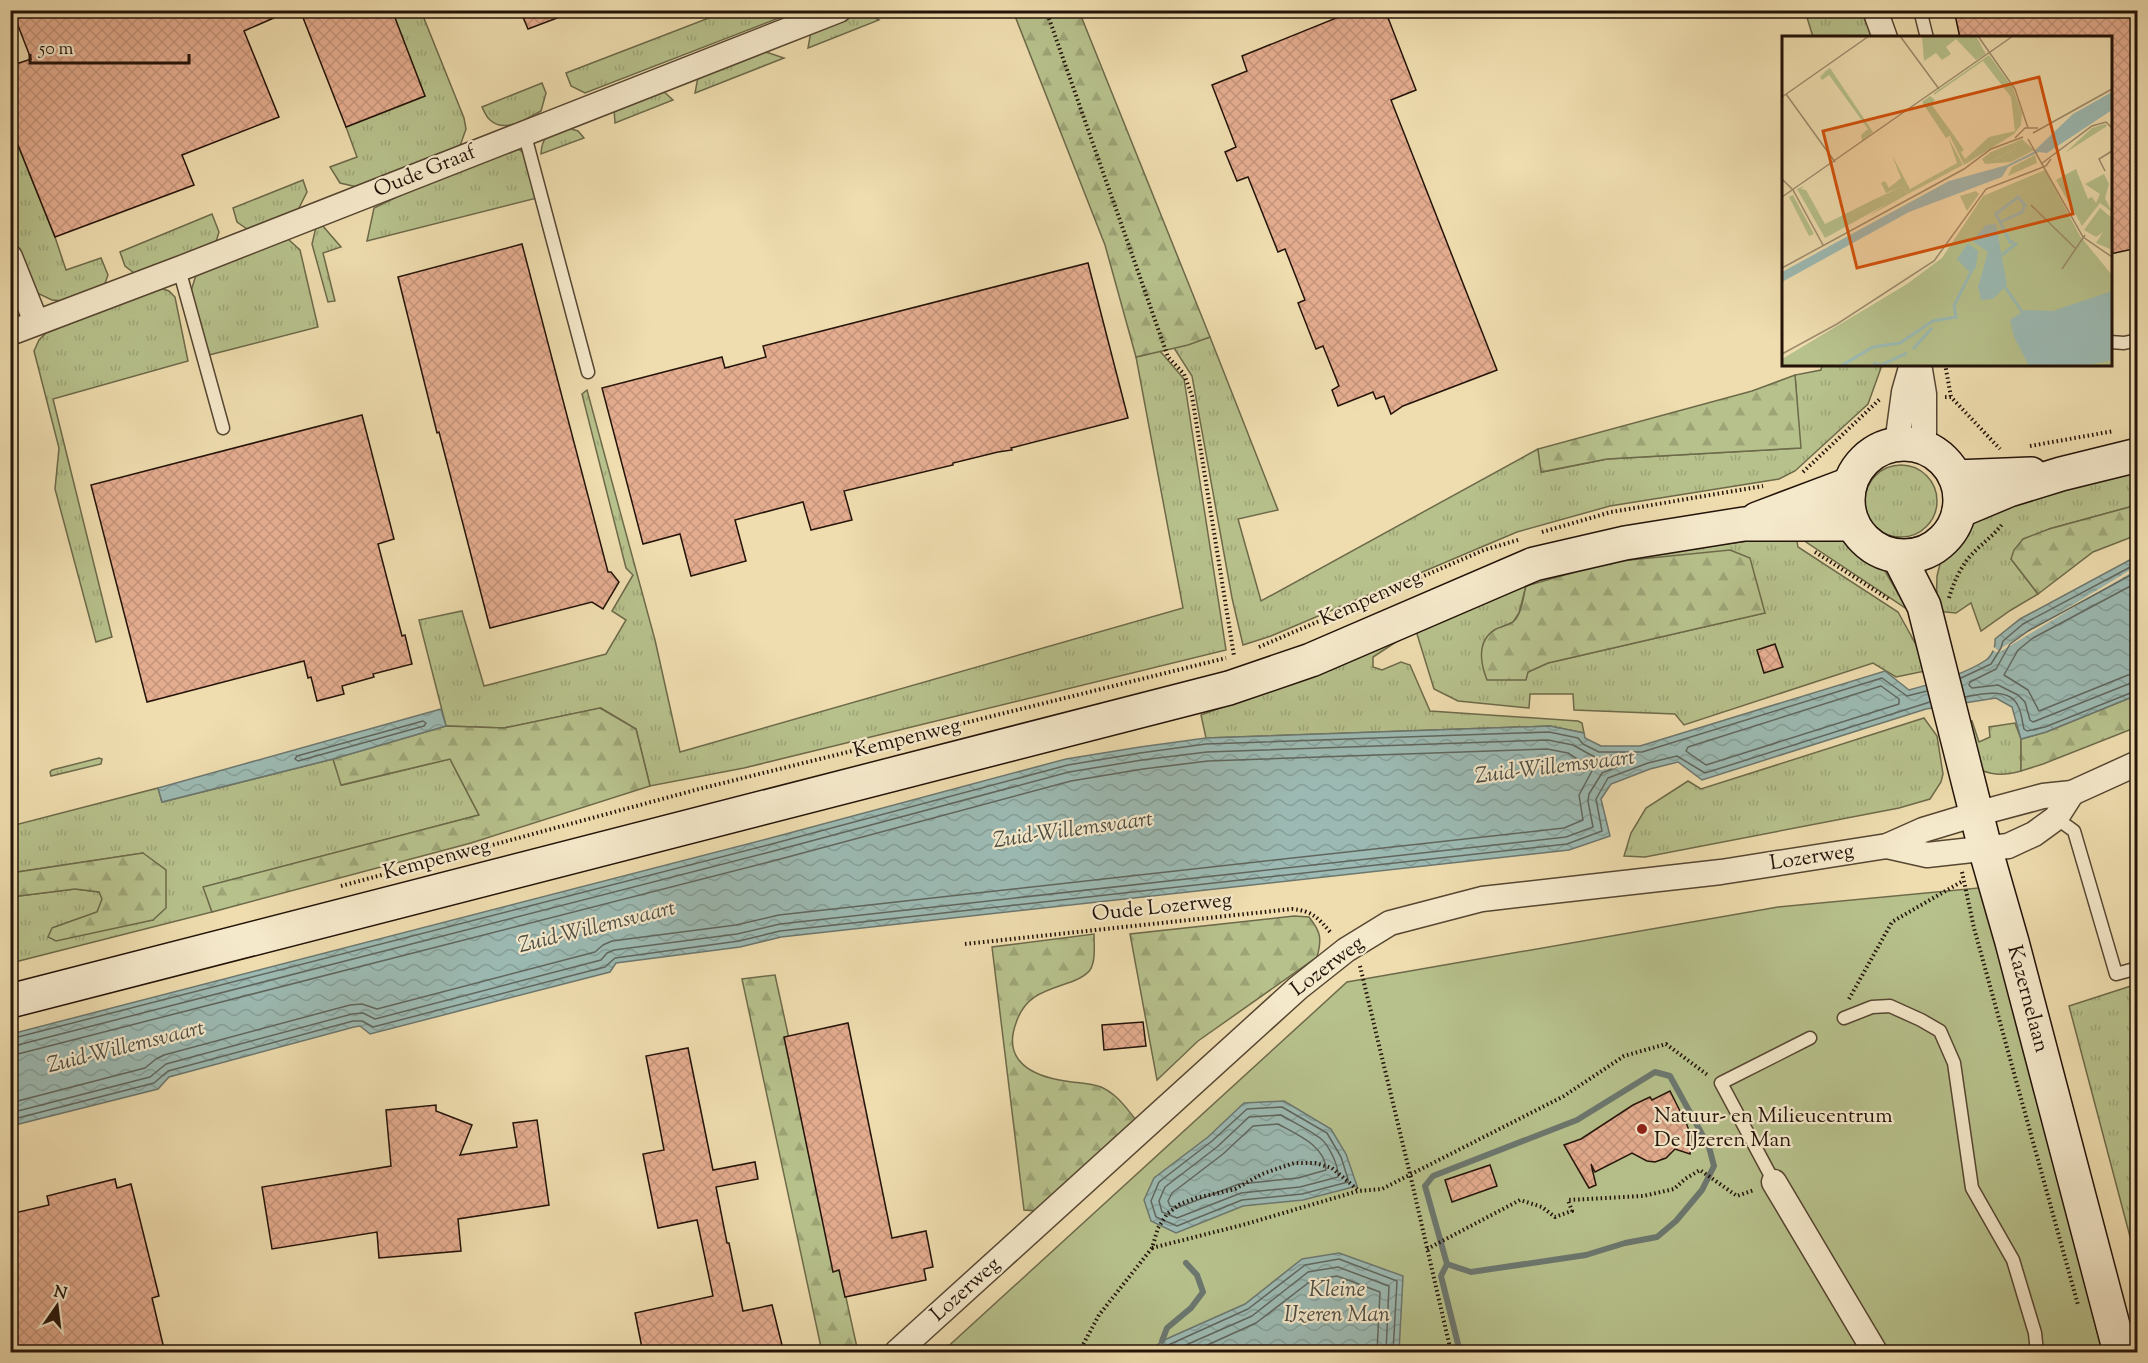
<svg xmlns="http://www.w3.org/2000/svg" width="2148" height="1363" font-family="'Sorts Mill Goudy',serif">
	<defs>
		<pattern id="grass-tufts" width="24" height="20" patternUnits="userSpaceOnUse" patternTransform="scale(1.5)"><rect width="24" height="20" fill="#b7c18c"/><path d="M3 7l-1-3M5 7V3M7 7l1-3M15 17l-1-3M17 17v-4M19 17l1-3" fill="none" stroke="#9da577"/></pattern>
		<pattern id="forest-firs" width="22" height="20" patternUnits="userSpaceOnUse" patternTransform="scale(1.5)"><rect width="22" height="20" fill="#b7c18c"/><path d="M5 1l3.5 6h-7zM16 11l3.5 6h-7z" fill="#9da577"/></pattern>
		<pattern id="water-waves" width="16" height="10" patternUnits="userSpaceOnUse" patternTransform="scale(1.5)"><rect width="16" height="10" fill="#9cbab3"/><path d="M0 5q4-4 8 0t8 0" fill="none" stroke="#869f99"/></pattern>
		<pattern id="building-cross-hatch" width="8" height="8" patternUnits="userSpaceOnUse" patternTransform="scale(1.5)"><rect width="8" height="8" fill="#e5ad90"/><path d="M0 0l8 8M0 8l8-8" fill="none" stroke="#c4947b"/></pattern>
	</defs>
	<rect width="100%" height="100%" fill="#efddaf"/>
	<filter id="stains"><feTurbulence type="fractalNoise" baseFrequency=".00333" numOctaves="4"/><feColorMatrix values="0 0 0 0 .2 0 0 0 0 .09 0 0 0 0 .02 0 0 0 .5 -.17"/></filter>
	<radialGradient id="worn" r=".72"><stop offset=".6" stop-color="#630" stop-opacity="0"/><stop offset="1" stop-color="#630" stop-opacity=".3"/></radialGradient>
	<!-- grass -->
	<g fill="url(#grass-tufts)" stroke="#6d6a4a" stroke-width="1.5">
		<polygon points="392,11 421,11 464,118 466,129 460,146 357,187 340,183 330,167 357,157 346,127 425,96"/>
		<polygon points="727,11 797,11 585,93 571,86 566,73"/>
		<polygon points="1805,11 1861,11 1872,37 1813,37"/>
		<polygon points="865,12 879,20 808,48 811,31"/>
		<polygon points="763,51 784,58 695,93 698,77"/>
		<path d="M542 83 546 93 541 111C527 118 505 134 490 120 487 118 484 111 482 107Z"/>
		<polygon points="662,90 673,100 615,123 614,109"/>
		<polygon points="10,125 55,237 66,270 101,258 108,275 104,286 64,301 52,300 37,293 30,284 11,233"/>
		<path d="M568 128 578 131 584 138 541 154C542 133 551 134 568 128Z"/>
		<polygon points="515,146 527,156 537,198 367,241 374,208 436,178"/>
		<polygon points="303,180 307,192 298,210 247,229 237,222 233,208"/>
		<polygon points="212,214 219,232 216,242 134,273 125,266 120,252"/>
		<polygon points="322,225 341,247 323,253 335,301 328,302 312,244 316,227"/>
		<polygon points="288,239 300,250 318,327 205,356 191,291 196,275"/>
		<polygon points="160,288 169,291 175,297 188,361 53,399 112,637 96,642 55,489 59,448 34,351 39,340 46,333"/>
		<polygon points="1210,337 1278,510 1238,519 1261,601 1538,449 1542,472 1607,459 1800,448 1795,375 1821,370 1822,365 1882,365 1868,404 1795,471 1779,479 1610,506 1517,532 1271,636 1243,645 1232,598 1192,376 1174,348"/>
		<polygon points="1160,351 1184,379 1226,650 744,768 650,786 636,729 601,708 504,728 446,726 419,620 462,611 484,686 606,654 626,620 612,611 633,575 626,568 582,394 587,390 655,640 680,752 1183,608 1136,357"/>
		<circle cx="1901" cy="501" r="36"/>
		<polygon points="2137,468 2137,505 2049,529 2011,559 2038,594 2011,610 1981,631 1971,603 1956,613 1936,611 1937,576 1941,560 1968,522 2002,501"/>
		<polygon points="1804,534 1843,539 1885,571 1907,609 1806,542"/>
		<polygon points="1796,535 1798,547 1898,612 1930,670 1896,677 1873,663 1684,725 1675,714 1574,710 1573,694 1530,694 1529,708 1458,701 1434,689 1417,634 1421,622 1526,586 1519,613 1513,622 1499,628 1528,672 1548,663 1764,613 1610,562 1639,555"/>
		<polygon points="1399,640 1373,657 1373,667 1382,670 1401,662 1410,665 1430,711 1578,721 1582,723 1584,733 1550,726 1206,738 1201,715 1295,681"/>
		<polygon points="1924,718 1937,736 1943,774 1941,782 1930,799 1899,808 1645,857 1624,856 1631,833 1646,808 1688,781 1701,789"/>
		<path d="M1964 720 1972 721 1979 742 1990 737 1989 727 2015 723 2021 739V771C2006 775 1995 776 1981 770Z"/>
		<polygon points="99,758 102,759 101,764 51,776 50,772 52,770"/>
		<polygon points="333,759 342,785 450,759 479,815 204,887 212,912 11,963 11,897 75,889 99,892 103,899 97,912 52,928 153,920 143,853 11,873 11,826 158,788 162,802"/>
		<polygon points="2137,984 2138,984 2137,1263 2069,1006"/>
	</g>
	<!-- forest -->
	<g fill="url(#forest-firs)" stroke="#6d6a4a" stroke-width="1.5">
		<polygon points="1013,11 1079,11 1210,337 1188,345 1136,357 1105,245"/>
		<polygon points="1795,375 1801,448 1607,459 1541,472 1538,449 1752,391"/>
		<polygon points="2137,505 2137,535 2093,552 2038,594 2011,559 2014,550 2023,539 2049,529"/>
		<path d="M1730 550 1750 558 1765 613 1548 663 1528 672 1526 680H1487C1480 662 1477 640 1496 629 1501 627 1509 625 1513 622 1522 614 1523 597 1526 586L1610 562Z"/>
		<polygon points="2137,695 2137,727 2043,764 2021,771 2021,739 2046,732"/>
		<polygon points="600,708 636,729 650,786 471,843 212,912 203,887 479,815 450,759 341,785 333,759 446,726 504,728"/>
		<polygon points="143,853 166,870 166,908 153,920 56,941 48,937 52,928 97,912 102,899 99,892 75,889 11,897 11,873"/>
		<path d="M1294 916 1309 917C1321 932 1322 939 1317 957L1198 1041 1157 1080 1130 934Z"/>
		<path d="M1094 934C1094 945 1096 961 1090 970 1085 977 1078 979 1071 982 1045 991 1025 995 1016 1023 1002 1061 1032 1076 1065 1081 1076 1083 1090 1083 1101 1087 1117 1094 1126 1108 1137 1121L1036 1211 1024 1210 992 947Z"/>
		<polygon points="775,975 858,1352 822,1352 742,979"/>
	</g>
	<!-- green -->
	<polygon fill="#b7c18c" stroke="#6d6a4a" stroke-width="1.5" points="1989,887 2102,1352 942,1352 1347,982 1778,907"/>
	<!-- water -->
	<g fill="url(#water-waves)" stroke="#6c776f" stroke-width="1.5">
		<path d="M2137 556V695L2046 732 2021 739 2012 707 1996 698 1926 709 1702 780 1678 762 1650 769 1611 784 1601 799 1610 836 1569 850 781 937 740 947 616 963 610 972 370 1034 360 1026 354 1027 169 1077 158 1089 11 1126V1034L767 839 1066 759 1140 747 1206 738 1550 726 1584 733 1585 738 1601 746H1640L1885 671 1909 690C1931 684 1967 673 1986 660 1992 656 1996 646 1995 639L2020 619Z"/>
		<polygon points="441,709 446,726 333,759 162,802 158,788"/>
		<polygon points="1284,1101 1331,1129 1346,1154 1357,1186 1303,1200 1243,1206 1176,1233 1151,1221 1144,1200 1154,1178 1208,1137 1244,1103"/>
		<polygon points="1339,1253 1403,1276 1399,1352 1149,1352 1162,1341 1245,1304 1302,1259"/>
	</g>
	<!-- pier -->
	<polygon fill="#efddaf" points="2137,566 2137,569 1998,653 1990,649 1992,646 1998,650"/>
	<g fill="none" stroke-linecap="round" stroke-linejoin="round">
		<!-- shore -->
		<g stroke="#60665e" stroke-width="1.5">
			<polyline points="2138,571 2028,631 2010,644 1996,669 1970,682 1969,685 1972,688 1998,685 2018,695 2025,702 2030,720 2033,722 2131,683 2138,682"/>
			<polyline points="2138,582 2033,638 2018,650 2004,675 2028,690 2039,711 2128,675 2138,673"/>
			<polyline points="1961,678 1991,664 2001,648 2003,641 2023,624 2138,563"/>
			<polygon points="1881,686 1899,699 1899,704 1706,765 1686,751 1688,747"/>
			<path d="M1965 697C1980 694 2010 687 2018 706 2022 713 2022 722 2024 729L2027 731 2045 727 2138 690"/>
			<polygon points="423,721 426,723 424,726 298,761 295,759 297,756"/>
			<polyline points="10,1039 768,845 1068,765 1140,753 1206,744 1549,732 1578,738 1583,744 1599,752 1642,752 1882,678 1907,696 1927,691"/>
			<polyline points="10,1047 770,852 1069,772 1142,760 1207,752 1548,740 1573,745 1598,759 1621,760 1624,762 1622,765 1602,773 1589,794 1588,801 1593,827 1566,837 780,924 737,934 614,950 607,953 601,960 375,1019 363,1013 352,1014 166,1064 150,1077 10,1113"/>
			<polyline points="10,1056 773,861 1071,781 1143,769 1208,761 1547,749 1568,753 1593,769 1579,795 1583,820 1564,828 779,915 736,925 612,941 603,945 595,952 377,1009 362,1004 350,1005 164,1055 156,1059 145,1068 10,1103"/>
			<polygon points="1282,1107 1327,1133 1341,1157 1348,1179 1348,1182 1302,1194 1242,1200 1177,1226 1156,1217 1151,1201 1159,1182 1212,1141 1247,1109"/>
			<path d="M1281 1115C1293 1122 1308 1129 1320 1138 1329 1145 1339 1166 1338 1177L1300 1187 1241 1193 1177 1218 1162 1212 1159 1201 1165 1187 1217 1147 1249 1117Z"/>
			<polyline points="10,1120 154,1083 168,1071 353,1021 362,1021 373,1027 605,967 615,958 739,941 780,931 1567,844 1602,831 1596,799 1608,778 1648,763 1677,756 1705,773 1930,702"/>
			<path d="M1278 1124C1296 1134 1326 1146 1326 1170L1298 1178 1239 1184 1177 1208 1170 1206 1168 1201 1172 1193 1223 1154 1253 1126Z"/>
			<polyline points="1158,1352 1166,1346 1248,1309 1305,1265 1339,1259 1397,1281 1393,1352"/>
			<polyline points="1170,1352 1252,1316 1308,1272 1338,1267 1389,1286 1386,1352"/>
			<polyline points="1192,1352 1256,1323 1312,1280 1337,1276 1380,1292 1377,1352"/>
		</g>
		<!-- stream -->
		<g stroke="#6c776f" stroke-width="6">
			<polyline points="1447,1264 1471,1272 1586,1255 1625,1243 1657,1237 1676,1221 1702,1190 1714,1166 1709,1147 1670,1076 1655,1072 1577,1120 1433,1176 1425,1186 1447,1264 1441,1276 1460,1352"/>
			<polyline points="1162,1341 1167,1328 1191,1308 1203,1292 1197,1275 1186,1263"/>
		</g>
	</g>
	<!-- building -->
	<g fill="url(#building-cross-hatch)" stroke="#231309" stroke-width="1.5">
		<polygon points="12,10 292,10 244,31 279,117 182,155 194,185 55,237 10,125 10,66 31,59"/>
		<polygon points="300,10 392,10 425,96 346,127"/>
		<polygon points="520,10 573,10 573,12 528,29"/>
		<polygon points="1356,10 1385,10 1416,90 1391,100 1497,370 1403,406 1391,414 1384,396 1376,399 1373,392 1338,406 1332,390 1339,386 1323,346 1316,349 1298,303 1305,300 1285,249 1278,252 1248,177 1237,181 1225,152 1236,147 1212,85 1247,71 1242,56"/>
		<polygon points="1954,10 2138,10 2138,248 2110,254 2110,38 1960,38"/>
		<polygon points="522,244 608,572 611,572 619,582 603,609 592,602 490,628 439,432 437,433 398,277"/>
		<polygon points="1088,263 1128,418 1011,448 1012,450 998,452 953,463 953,465 844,491 852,520 811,530 803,502 735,520 746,561 691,576 680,534 643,544 602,388 722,357 725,368 766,357 763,346"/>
		<polygon points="362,415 394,539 378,544 402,636 405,635 412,664 373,674 374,677 342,686 344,694 317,701 311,677 308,678 304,661 147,702 91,485"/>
		<polygon points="1775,644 1783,667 1764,673 1757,650"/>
		<polygon points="1143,1022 1146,1046 1104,1050 1102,1025"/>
		<polygon points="848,1023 892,1238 926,1231 933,1267 924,1269 926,1280 845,1297 839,1270 833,1272 784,1037"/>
		<polygon points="688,1048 713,1170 755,1162 758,1179 716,1187 727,1243 729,1243 743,1311 772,1305 783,1349 766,1353 643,1353 635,1313 713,1296 697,1220 658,1228 643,1154 664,1150 646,1056"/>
		<polygon points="1670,1091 1687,1125 1691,1136 1690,1154 1675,1149 1666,1158 1655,1162 1647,1161 1632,1153 1595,1172 1591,1164 1596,1185 1589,1188 1564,1145 1581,1139 1633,1105 1650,1097 1652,1100"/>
		<polygon points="436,1105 436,1111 472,1125 460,1155 517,1147 513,1123 537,1120 549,1205 458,1219 461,1251 379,1258 377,1232 272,1249 262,1187 391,1166 386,1110"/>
		<polygon points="1490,1165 1497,1186 1452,1202 1445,1180"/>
		<polygon points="115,1179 117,1188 131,1184 159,1296 152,1298 165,1353 10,1353 10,1214 49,1205 47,1196"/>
	</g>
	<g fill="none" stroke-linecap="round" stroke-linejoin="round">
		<defs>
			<g id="lane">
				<polyline points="1920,10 1927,38"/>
				<polyline points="524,132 588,372"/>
				<polyline points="179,269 223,428"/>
				<polyline points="2110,342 2124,343 2138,340"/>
				<polyline points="2056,818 2074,831 2116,974 2138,968"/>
				<polyline points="1844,1018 1872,1007 1890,1006 1921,1020 1940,1031 1954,1063 1972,1188 2013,1260 2035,1333 2037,1352"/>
				<polyline points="1774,1182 1721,1083 1810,1038"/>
			</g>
			<g id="street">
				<polyline points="1875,10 1885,38"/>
				<polyline points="10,257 36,322"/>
				<polyline points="10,333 179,269 839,10"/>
				<polyline points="1919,364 1924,394 1924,448"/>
				<polyline points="1897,444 1904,392 1912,364"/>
				<polyline points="1887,846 1927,855 2008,846 2034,834 2056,818 2072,793"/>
				<polyline points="1774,1182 1875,1352"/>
				<polyline points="897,1352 1298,988 1346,950 1390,923 1482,899 1721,872 1887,846 1923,830 1976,814 2043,796 2072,793 2138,763"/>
			</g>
			<g id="secondary">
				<circle cx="1904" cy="500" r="56"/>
				<polyline points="1955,477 2031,474"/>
				<polyline points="1959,511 2009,490 2061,474 2138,455"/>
				<polyline points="1757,519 1850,484"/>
				<polyline points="1899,557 1924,606 1985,848 2012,942 2120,1352"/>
				<polyline points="10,1001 1229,688 1311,660 1534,564 1625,543 1744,524 1853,524"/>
			</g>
		</defs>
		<!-- lane casing -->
		<use href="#lane" stroke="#564632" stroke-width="15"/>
		<!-- street casing -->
		<use href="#street" stroke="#564632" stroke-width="27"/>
		<!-- secondary casing -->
		<use href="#secondary" stroke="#231309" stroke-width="36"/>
		<!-- path -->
		<g stroke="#231309" stroke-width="4" stroke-dasharray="1.5 3" stroke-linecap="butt">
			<polyline points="1046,10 1168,357 1184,374 1192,396 1234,656"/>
			<polyline points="1945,364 1951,397"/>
			<polyline points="1945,397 1951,397 2000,449"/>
			<polyline points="2030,446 2114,431"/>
			<polyline points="1803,472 1880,399"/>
			<polyline points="1542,532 1611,512 1763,486"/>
			<polyline points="1815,552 1890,600"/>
			<path d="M1949 598C1953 584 1959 571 1967 560 1978 546 1993 537 2003 523"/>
			<polyline points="1259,647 1484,550 1518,540"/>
			<polyline points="1962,872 1974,928 2078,1305"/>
			<polyline points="341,886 699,789 1226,658"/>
			<path d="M965 944 1292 909C1313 911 1318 918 1331 933"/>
			<polyline points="1360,966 1410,1174 1451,1352"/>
			<polyline points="1849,999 1892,922 1963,881"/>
			<polyline points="1152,1248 1246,1224 1358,1191 1382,1189 1564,1096 1624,1056 1666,1044 1709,1076"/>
			<polyline points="1427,1249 1520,1200 1542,1207 1555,1217 1572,1211 1568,1200 1643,1196 1674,1189 1685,1179 1700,1170 1737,1196 1754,1190"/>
			<polyline points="1079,1352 1099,1315 1152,1248 1158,1228 1167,1214 1180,1204 1196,1198 1235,1189 1262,1174 1294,1163 1315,1163 1332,1168 1358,1190"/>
		</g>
		<!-- lane -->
		<use href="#lane" stroke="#f5e9cb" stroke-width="12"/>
		<!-- street -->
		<use href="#street" stroke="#f5e9cb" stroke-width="24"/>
		<!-- secondary -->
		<use href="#secondary" stroke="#f5e9cb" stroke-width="33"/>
	</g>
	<!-- markers -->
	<circle fill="#8f2418" stroke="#f5e9cb" stroke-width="2" cx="1642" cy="1129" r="6"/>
	<g text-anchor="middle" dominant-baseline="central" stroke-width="4.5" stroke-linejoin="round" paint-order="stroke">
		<!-- street labels -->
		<g font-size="21" fill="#231309" stroke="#f5e9cb">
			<text transform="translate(425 172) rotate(-22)">Oude Graaf</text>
			<text transform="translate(1371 599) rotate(-24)">Kempenweg</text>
			<text transform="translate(907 739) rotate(-14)">Kempenweg</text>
			<text transform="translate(1812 858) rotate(-9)">Lozerweg</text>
			<text transform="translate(437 860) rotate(-15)">Kempenweg</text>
			<text transform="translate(1162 908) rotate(-6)">Oude Lozerweg</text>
			<text transform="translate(1328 967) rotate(-37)">Lozerweg</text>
			<text transform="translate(2027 999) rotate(75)">Kazernelaan</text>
			<text transform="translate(966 1290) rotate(-42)">Lozerweg</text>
		</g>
		<!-- poi labels -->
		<g font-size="21" fill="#231309" stroke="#f5e9cb" text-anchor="start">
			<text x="1654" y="1117">Natuur- en Milieucentrum<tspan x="1654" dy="24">De IJzeren Man</tspan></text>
		</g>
		<!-- water labels -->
		<g font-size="22" font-style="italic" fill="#4d4d44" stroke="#f5e9cb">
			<text transform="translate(1555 768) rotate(-7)">Zuid-Willemsvaart</text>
			<text transform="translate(1073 831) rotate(-8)">Zuid-Willemsvaart</text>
			<text transform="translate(597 928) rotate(-14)">Zuid-Willemsvaart</text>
			<text transform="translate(126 1048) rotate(-14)">Zuid-Willemsvaart</text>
			<text x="1337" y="1291">Kleine<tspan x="1337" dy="25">IJzeren Man</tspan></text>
		</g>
	</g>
	<!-- overview -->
	<g transform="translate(1782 36)">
		<rect width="330" height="330" fill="#efddaf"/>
		<path d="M140 0H194L204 18 194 24 174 3 164 11 169 18 160 24 154 17 142 25ZM207 19 231 52 240 77 239 89 232 98 182 129 168 100 171 98 182 114 179 116 183 123 207 101 233 95 229 61 201 25 152 59V57ZM48 32 91 96 80 105 79 99 86 93 47 39 40 44 38 41 46 33 37 40ZM166 101 181 129 126 158 119 151 104 157 99 147 103 145 107 152 119 142 110 119 128 153 175 127ZM240 103 252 114 229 126 203 128 200 123 209 116 212 124 234 112 231 107ZM253 119 255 127 226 140 230 131ZM294 133 306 163 310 161 314 167 318 158 303 148 322 138 327 148 323 162 330 176 318 167 300 190 274 144ZM22 150 19 153 24 154 43 188 93 163 105 160 110 165 43 202 15 153ZM318 172 330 182 328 213 314 207 321 196 314 201 302 194Z" fill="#b7c18c"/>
		<path d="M148 60 153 64 149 68 171 98 164 102 140 66ZM323 88 325 90 283 117 310 92ZM231 107 234 112 208 126 209 116ZM119 151 126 158 85 181 109 165 105 160 93 163ZM194 155 197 158 185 175 178 160ZM11 159 32 198 27 200 7 161Z" fill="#b7c18c"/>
		<path d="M263 134 298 200 330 239V330H0V323L125 248 160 222 201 160Z" fill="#b7c18c"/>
		<path d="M330 56V74L265 117 257 116 226 131 220 141 127 176 0 246V236L167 145 225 129 251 116 291 78ZM214 188 225 249 211 263 199 264 196 251 206 216 190 205 204 189ZM186 207 196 215 194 231 189 238 175 223ZM330 255V324L301 330H247L232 301 228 284 243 274 271 275Z" fill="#9cbab3"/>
		<path fill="none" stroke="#9cbab3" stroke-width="3" d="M218 186 240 176 243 169 236 161 214 178 228 206H232M220 219 235 207M223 251 241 277M131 313 150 292M91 327 99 329 125 317M59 330 91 311 118 307 151 285 174 281 172 270 189 236"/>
		<path fill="none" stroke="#9d8c6d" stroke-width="1.5" d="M118 0 157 53M196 0 233 53 246 92M4 58 53 126M0 61 87 0M251 97 330 53M233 102 243 92H256M246 103 301 201 330 221M259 128 310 90 324 86 330 92M323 135 317 123 330 115M0 143 11 154 41 209M0 161 231 0M249 169 293 212M0 232 182 133 209 113 241 101M280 233 303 199M0 318 55 288 152 225 204 153 264 130 269 123"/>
		<path fill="#d4520c" fill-opacity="0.15" stroke="#d4520c" stroke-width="3" d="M257 41 291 178 75 232 41 95Z"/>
		<rect width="330" height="330" fill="none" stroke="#231309" stroke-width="3"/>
	</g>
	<!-- margin -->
	<rect width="2148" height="1363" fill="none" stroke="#efddaf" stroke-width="36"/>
	<rect x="12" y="12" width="2124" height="1339" fill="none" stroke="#231309" stroke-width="3"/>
	<rect x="18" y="18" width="2112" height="1327" fill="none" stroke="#231309" stroke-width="1.5"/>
	<!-- north arrow -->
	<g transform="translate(57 1306) rotate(14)" stroke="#f5e9cb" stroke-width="4.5" paint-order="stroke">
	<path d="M0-4.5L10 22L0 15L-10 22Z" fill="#231309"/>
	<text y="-9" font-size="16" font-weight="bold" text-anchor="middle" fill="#231309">N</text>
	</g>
	<!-- scale -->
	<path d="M30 54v9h159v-9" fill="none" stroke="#231309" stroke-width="3"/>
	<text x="39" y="54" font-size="18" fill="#231309" stroke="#f5e9cb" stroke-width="4.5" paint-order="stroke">50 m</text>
	<rect width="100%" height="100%" filter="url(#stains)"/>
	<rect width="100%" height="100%" fill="url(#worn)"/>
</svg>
